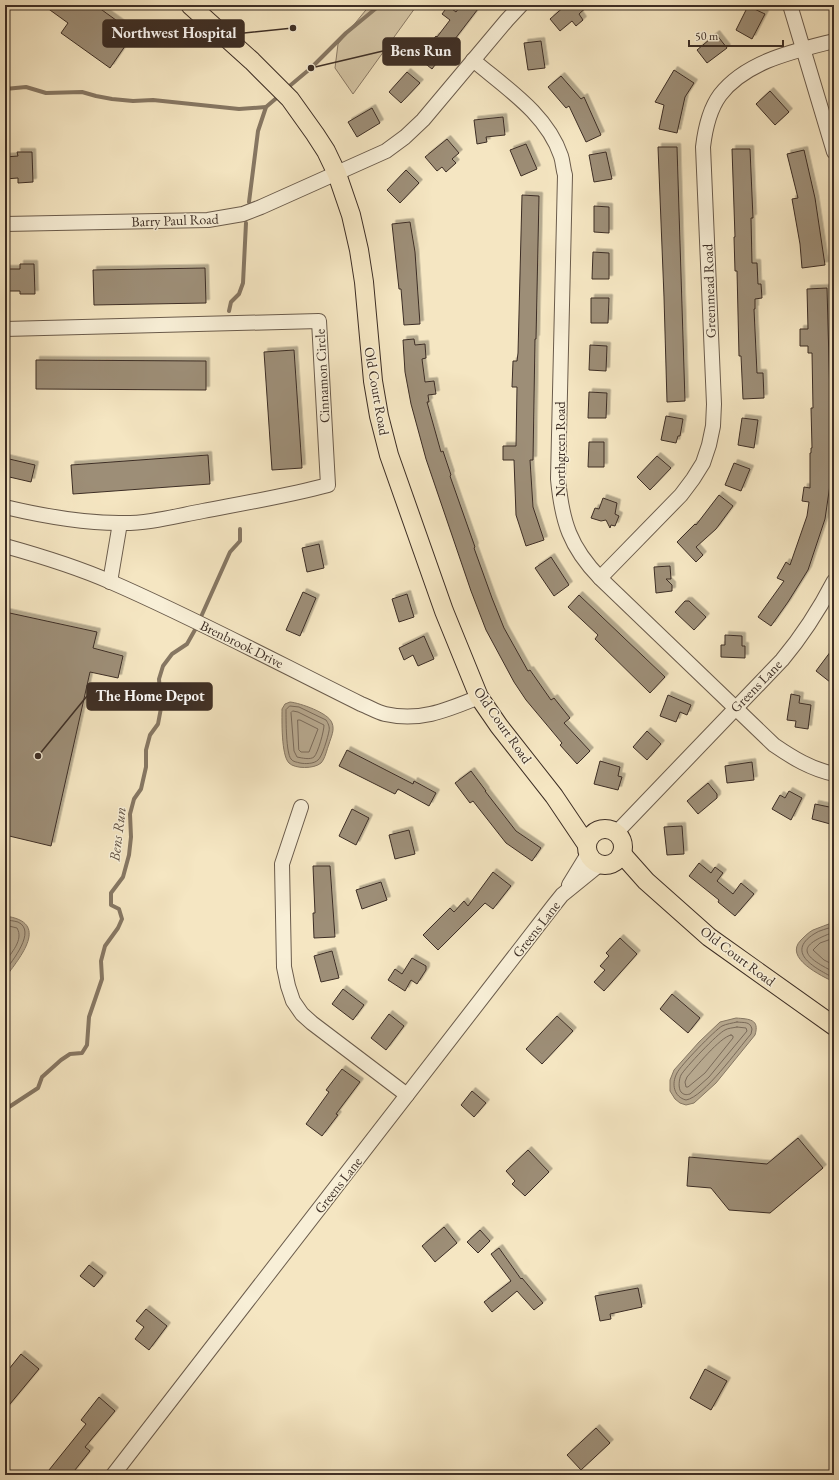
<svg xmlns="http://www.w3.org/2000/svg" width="839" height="1480" font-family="'EB Garamond',serif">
	<defs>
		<filter id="shadow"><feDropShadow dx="3.5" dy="-3.5" stdDeviation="0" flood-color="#0004"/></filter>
	</defs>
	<rect width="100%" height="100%" fill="#f5e6c2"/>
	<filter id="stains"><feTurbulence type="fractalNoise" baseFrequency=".005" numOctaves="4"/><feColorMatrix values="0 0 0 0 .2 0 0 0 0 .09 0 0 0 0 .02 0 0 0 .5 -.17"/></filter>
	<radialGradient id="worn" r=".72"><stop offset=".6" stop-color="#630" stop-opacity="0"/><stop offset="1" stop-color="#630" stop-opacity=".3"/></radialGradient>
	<!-- green -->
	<polygon fill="#d6c7a7" stroke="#8a7a66" points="370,5 419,5 415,8 353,94 335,68 338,44"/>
	<!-- water -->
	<g fill="#b6a78d" stroke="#867763">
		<path d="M290 702C300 703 329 713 332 723 335 730 331 737 329 744 327 749 325 759 321 763 314 769 295 769 289 763 281 755 282 720 282 709L285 704Z"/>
		<path d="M5 916C51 922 20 957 5 978Z"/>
		<path d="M834 922V982C822 976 783 958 801 940 805 936 809 932 813 930 820 927 827 925 834 922Z"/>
		<path d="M736 1018C749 1019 760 1019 755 1035L716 1083 694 1103 686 1105 680 1103 675 1099 670 1091V1080L674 1070 699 1042 720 1022Z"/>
	</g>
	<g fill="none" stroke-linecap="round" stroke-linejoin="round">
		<!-- shore -->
		<g stroke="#7a6a59" stroke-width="1">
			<path d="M290 706 299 707 326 720C328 723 330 727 329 731 328 737 322 757 318 760 314 764 305 764 300 763 297 762 293 762 291 759 286 753 286 720 286 710Z"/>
			<path d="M293 711 298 712 324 725C324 731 318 753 314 757 310 760 302 758 297 757L294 751 291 713Z"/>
			<polygon points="298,720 300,720 318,729 309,752 301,752 299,750"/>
			<path d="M5 920C9 920 14 921 18 922 37 931 12 961 5 971"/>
			<path d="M5 925 17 928C24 940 11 953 5 962"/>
			<path d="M834 926C828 929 819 930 814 934 784 953 817 969 834 978"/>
			<path d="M834 932C796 946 800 955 834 972"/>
			<polyline points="834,938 820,943 813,950 824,960 834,965"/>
			<path d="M737 1022C744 1023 750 1021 752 1029L751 1034C738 1049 704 1097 686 1100 674 1097 671 1084 677 1073 680 1066 715 1030 722 1026 726 1024 733 1023 737 1022Z"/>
			<path d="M737 1027 746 1028 747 1031 709 1077 690 1094C686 1095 684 1095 681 1092 678 1088 679 1079 681 1075 685 1068 718 1033 725 1030 728 1028 733 1028 737 1027Z"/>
			<path d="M731 1035 733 1036V1038L705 1073 688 1087H686L685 1082 687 1077C695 1068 720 1037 731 1035Z"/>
		</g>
		<!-- stream -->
		<g stroke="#867763" stroke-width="4">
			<polyline points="5,89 26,87 46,93 82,92 96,96 112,99 133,101 153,100 239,109 266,107"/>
			<polyline points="286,89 311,68 346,33 380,5"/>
			<polyline points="249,202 258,131 266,107 280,95"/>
			<polyline points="229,311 231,302 239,294 243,283 246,223"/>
			<polyline points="5,1113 9,1107 38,1088 42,1077 61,1060 70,1054 82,1053 87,1045 89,1017 102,979 101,961 105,946 118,928 122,919 119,909 111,905 111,893 123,877 129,855 131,837 130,814 134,799 141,789 146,767 146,750 150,735 158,724 161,708 159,679 163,666 172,654 187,644 196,628 230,552 240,541 240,529"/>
		</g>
	</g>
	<!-- building -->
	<g fill="#9d8e77" stroke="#3d2e25" filter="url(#shadow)">
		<polygon points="43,5 95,5 134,33 110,68 61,33 68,23"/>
		<polygon points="461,5 481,5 432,69 418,58 436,36 437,37 450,20 442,14 448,6 456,12"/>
		<polygon points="566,5 589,5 579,14 583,20 576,26 572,21 560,31 550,19"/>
		<polygon points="748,6 765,14 752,39 736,30"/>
		<polygon points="716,34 727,48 707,63 697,50"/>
		<polygon points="541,41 545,68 528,70 524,43"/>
		<polygon points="674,70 694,83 685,97 677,133 659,129 664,105 655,102"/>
		<polygon points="407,72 420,83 401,103 389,92"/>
		<polygon points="561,76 581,99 584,97 601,135 586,142 569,106 566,108 548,87"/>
		<polygon points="770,91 789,112 775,125 756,104"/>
		<polygon points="372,108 380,123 357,137 348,122"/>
		<polygon points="503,117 505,135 486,137 487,142 477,144 474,120"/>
		<polygon points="447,139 459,153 452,159 456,163 446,172 442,167 437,171 425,157"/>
		<polygon points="526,144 537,169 521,176 510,150"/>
		<polygon points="658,147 677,147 685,401 667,402 664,297"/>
		<polygon points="732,149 750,149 753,218 751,218 752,263 757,263 758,284 761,284 762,298 755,299 755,309 754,309 757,373 763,373 764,398 743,399 741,356 739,356 737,271 735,271 734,237 735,237"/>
		<polygon points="804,150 815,198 825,265 802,268 800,244 792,199 798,198 787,154"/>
		<polygon points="17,152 32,152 33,182 18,183 18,178 5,179 5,157 18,156"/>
		<polygon points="606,152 612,179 594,182 589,155"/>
		<polygon points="406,170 419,183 400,203 387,190"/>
		<polygon points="522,195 539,196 536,339 535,339 533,460 530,460 533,507 544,540 526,546 516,515 514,460 503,460 503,446 516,446 517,387 512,387 513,361 517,361 518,353"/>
		<polygon points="594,206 609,207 609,233 594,232"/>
		<polygon points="410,222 415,252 420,324 404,325 401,289 399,289 392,224"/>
		<polygon points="593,252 609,253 609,279 592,279"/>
		<polygon points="20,264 34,264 35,294 20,294 20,291 5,291 5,269 20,269"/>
		<polygon points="205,268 206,303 94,305 93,270"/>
		<polygon points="827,288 832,471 825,519 808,570 788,602 771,626 758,617 784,581 777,578 786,562 790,565 807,516 809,502 802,501 804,487 810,488 810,453 811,453 811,448 812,448 811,408 813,408 812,353 808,353 808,346 800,346 800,329 808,329 807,289"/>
		<polygon points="591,298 609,298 608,323 591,323"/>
		<polygon points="414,339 415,345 425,344 426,358 422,359 425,382 434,381 436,394 428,395 429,402 427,402 441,452 443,451 451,475 450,476 475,547 474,548 492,598 504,628 528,671 530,670 551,700 554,698 570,718 564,723 590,751 577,764 560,745 562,743 526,700 514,682 486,630 471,591 426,459 411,404 405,372 403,340"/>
		<polygon points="590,345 607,346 606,371 589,370"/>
		<polygon points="294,350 302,468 272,470 264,352"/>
		<polygon points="36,360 206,361 206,390 36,389"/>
		<polygon points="589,392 607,393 606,418 588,418"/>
		<polygon points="666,416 683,419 680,436 678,436 676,443 661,440"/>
		<polygon points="742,418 758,420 754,448 738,445"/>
		<polygon points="589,442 604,442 604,467 588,467"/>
		<polygon points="208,455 210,484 73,494 71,465"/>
		<polygon points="657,456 671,468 650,490 637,477"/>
		<polygon points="5,458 35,465 31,482 5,476"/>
		<polygon points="734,463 750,469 741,491 725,485"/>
		<polygon points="719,495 733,506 716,529 696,547 703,555 696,562 677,542 695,524 696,525"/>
		<polygon points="603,498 617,503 615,514 619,516 615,526 611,525 610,528 606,520 601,521 591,518 595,508 599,509"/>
		<polygon points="319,544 324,568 307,572 302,548"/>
		<polygon points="551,557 569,585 554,596 535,568"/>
		<polygon points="670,566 671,579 666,579 672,585 672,591 656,593 654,567"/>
		<polygon points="303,592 316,598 300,636 286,630"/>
		<polygon points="407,594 414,617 399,622 392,599"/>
		<polygon points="579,595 665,677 650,693 595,639 598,635 568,607"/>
		<polygon points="685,601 689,601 706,617 694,630 675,612"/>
		<polygon points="5,612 97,632 93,648 123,656 118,678 90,672 51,846 5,835"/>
		<polygon points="725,635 742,636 742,646 745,646 745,658 721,657 721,645 725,645"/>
		<polygon points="424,636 434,659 418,666 413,655 404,660 399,648"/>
		<polygon points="834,647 834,676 830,682 816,671"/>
		<polygon points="791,694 800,696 799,703 811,705 808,729 795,727 796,721 787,720"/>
		<polygon points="668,695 691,705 687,715 680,712 676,722 660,716"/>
		<polygon points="647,731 661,744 647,760 633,747"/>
		<polygon points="347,750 413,784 414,781 436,793 429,806 398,789 395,794 339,766"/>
		<polygon points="600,761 620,767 618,776 622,777 618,790 594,784"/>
		<polygon points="752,762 754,780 727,783 725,766"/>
		<polygon points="471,771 486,791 485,791 516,831 541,848 532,861 506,843 473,801 470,803 455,783"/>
		<polygon points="708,783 717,794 717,798 698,814 687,801"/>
		<polygon points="789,791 802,798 791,820 772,809 780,795 785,798"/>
		<polygon points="815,804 834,808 834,825 812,819"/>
		<polygon points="352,809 369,818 356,845 339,836"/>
		<polygon points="682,826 684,854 667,855 664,827"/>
		<polygon points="409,830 415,854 395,859 389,835"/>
		<polygon points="699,863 711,873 715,867 723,873 717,881 733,894 741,883 754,894 735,916 718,902 719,900 689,876"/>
		<polygon points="313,866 330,866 335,937 314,938 313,913 315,913"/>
		<polygon points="493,872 511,886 493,909 485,903 438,950 423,935 450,908 454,912 464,901 468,906"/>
		<polygon points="381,882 387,900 362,909 356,890"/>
		<polygon points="620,938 637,954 604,991 594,982 605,970 600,966 609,956 606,953"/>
		<polygon points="332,951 339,978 321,982 314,956"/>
		<polygon points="412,958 426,966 426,970 417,984 411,980 405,991 388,980 395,969 402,974"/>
		<polygon points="343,989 364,1005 353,1020 332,1004"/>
		<polygon points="672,994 700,1018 688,1033 660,1009"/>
		<polygon points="389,1014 404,1026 386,1050 371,1038"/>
		<polygon points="557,1016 573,1031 542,1064 526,1049"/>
		<polygon points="342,1069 360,1082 336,1114 338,1115 322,1136 306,1124 329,1092 326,1090"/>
		<polygon points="472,1091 486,1103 474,1117 461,1105"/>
		<polygon points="798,1138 823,1168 770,1213 729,1210 711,1188 687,1186 689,1157 767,1164"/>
		<polygon points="528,1150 549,1172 525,1196 512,1184 515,1181 506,1171"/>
		<polygon points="444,1227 457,1243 435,1262 422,1246"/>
		<polygon points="480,1230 490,1241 478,1253 467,1242"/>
		<polygon points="499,1248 521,1279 522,1278 543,1303 534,1310 517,1291 492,1312 484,1302 511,1281 491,1254"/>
		<polygon points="89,1265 103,1276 94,1287 80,1276"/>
		<polygon points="638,1288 642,1307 610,1314 611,1319 600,1321 595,1296"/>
		<polygon points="146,1309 167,1326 149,1350 135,1339 144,1327 136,1321"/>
		<polygon points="21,1354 39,1369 5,1410 5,1374"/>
		<polygon points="705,1369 727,1381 711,1410 690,1398"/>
		<polygon points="99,1397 115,1411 85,1447 90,1451 71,1475 45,1475 86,1424 81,1420"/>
		<polygon points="596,1428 610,1443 581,1470 567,1455"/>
	</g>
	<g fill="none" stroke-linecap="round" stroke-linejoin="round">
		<defs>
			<g id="minor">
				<polyline points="790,5 834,152"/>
				<path d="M473 60C506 88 547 114 561 156 563 162 563 169 565 175L558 479C562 522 570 547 600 578L774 745C793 758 811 769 834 774"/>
				<polyline points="5,224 208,220 243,214 261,207 386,151 405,137 423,120 507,20 521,5"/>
				<path d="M5 329 319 321 328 485C287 496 245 503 203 511 176 516 147 524 119 523 80 523 43 516 5 507"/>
				<path d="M5 546C41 556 77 567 111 582 196 619 278 663 361 704 369 707 377 712 385 714 420 722 447 710 479 697"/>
				<path d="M600 578 681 495 693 479 703 463 709 445 713 426 714 404 703 147C705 130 709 110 720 95 746 61 795 51 834 41"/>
				<polyline points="110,582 120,523"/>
				<polyline points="301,807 282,864 284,967 288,986 293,1001 302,1014 312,1023 407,1095"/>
				<path d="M616 833 782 660C803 635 819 610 834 581"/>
				<polyline points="569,885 588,854"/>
				<polyline points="113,1475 554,905 562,895 599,865"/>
			</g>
			<g id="major">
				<polyline points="190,5 252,61 290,99 315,134 326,151 337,174 351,215 359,250 364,282 373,381 379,416 389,455 444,611 479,697 499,726 554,796 587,845"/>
				<circle cx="605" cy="847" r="18"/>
				<polyline points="622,854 646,881 709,937 834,1026"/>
			</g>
		</defs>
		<!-- minor casing -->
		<use href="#minor" stroke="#6b5c4c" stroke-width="16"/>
		<!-- major casing -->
		<use href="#major" stroke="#3d2e25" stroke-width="20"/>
		<!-- minor -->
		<use href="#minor" stroke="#f8efd7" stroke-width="14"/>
		<!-- major -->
		<use href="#major" stroke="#f5e6c2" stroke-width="18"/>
	</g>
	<g text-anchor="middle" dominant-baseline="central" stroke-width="3" stroke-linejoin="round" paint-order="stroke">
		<!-- street labels -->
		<g font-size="14" fill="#3d2e25" stroke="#f8efd7">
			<text transform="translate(175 220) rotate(-2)">Barry Paul Road</text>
			<text transform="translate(709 291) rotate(-92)">Greenmead Road</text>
			<text transform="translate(322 376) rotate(-93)">Cinnamon Circle</text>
			<text transform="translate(377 391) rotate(80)">Old Court Road</text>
			<text transform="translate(560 449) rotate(-90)">Northgreen Road</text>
			<text transform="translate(242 644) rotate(26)">Brenbrook Drive</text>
			<text transform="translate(756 686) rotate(-46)">Greens Lane</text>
			<text transform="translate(503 725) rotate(55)">Old Court Road</text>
			<text transform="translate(536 929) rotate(-52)">Greens Lane</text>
			<text transform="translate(738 956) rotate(37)">Old Court Road</text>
			<text transform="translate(338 1185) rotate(-52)">Greens Lane</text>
		</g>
		<!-- water labels -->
		<g font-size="15" font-style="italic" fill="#615244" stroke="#f8efd7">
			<text transform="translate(117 834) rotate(-83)">Bens Run</text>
		</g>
	</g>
	<!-- callouts -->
	<path fill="none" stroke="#3d2e25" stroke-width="1.5" d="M293 28L244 33M311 68L383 51M38 756L87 696"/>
	<g fill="#3d2e25" stroke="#f8efd7" stroke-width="1.5">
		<circle cx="293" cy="28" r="4"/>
		<circle cx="311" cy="68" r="4"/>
		<circle cx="38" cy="756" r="4"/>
	</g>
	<g fill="#3d2e25" stroke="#3d2e25" stroke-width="1.5">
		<rect x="103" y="20" width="141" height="27" rx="4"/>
		<rect x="383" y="38" width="77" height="27" rx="4"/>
		<rect x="87" y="683" width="125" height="27" rx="4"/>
	</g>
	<g font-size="15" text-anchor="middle" font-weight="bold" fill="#fff">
		<text x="174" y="38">Northwest Hospital</text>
		<text x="421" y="56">Bens Run</text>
		<text x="150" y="701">The Home Depot</text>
	</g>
	<!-- margin -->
	<rect width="839" height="1480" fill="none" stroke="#f5e6c2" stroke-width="20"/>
	<rect x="6" y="6" width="827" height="1468" fill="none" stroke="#3d2e25" stroke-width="2"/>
	<rect x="10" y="10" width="819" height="1460" fill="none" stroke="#3d2e25"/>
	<!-- scale -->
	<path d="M689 40v6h94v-6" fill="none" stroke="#3d2e25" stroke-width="2"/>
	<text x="695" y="40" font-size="12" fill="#3d2e25" stroke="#f8efd7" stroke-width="3" paint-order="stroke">50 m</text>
	<rect width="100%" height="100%" filter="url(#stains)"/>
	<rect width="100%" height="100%" fill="url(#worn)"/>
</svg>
